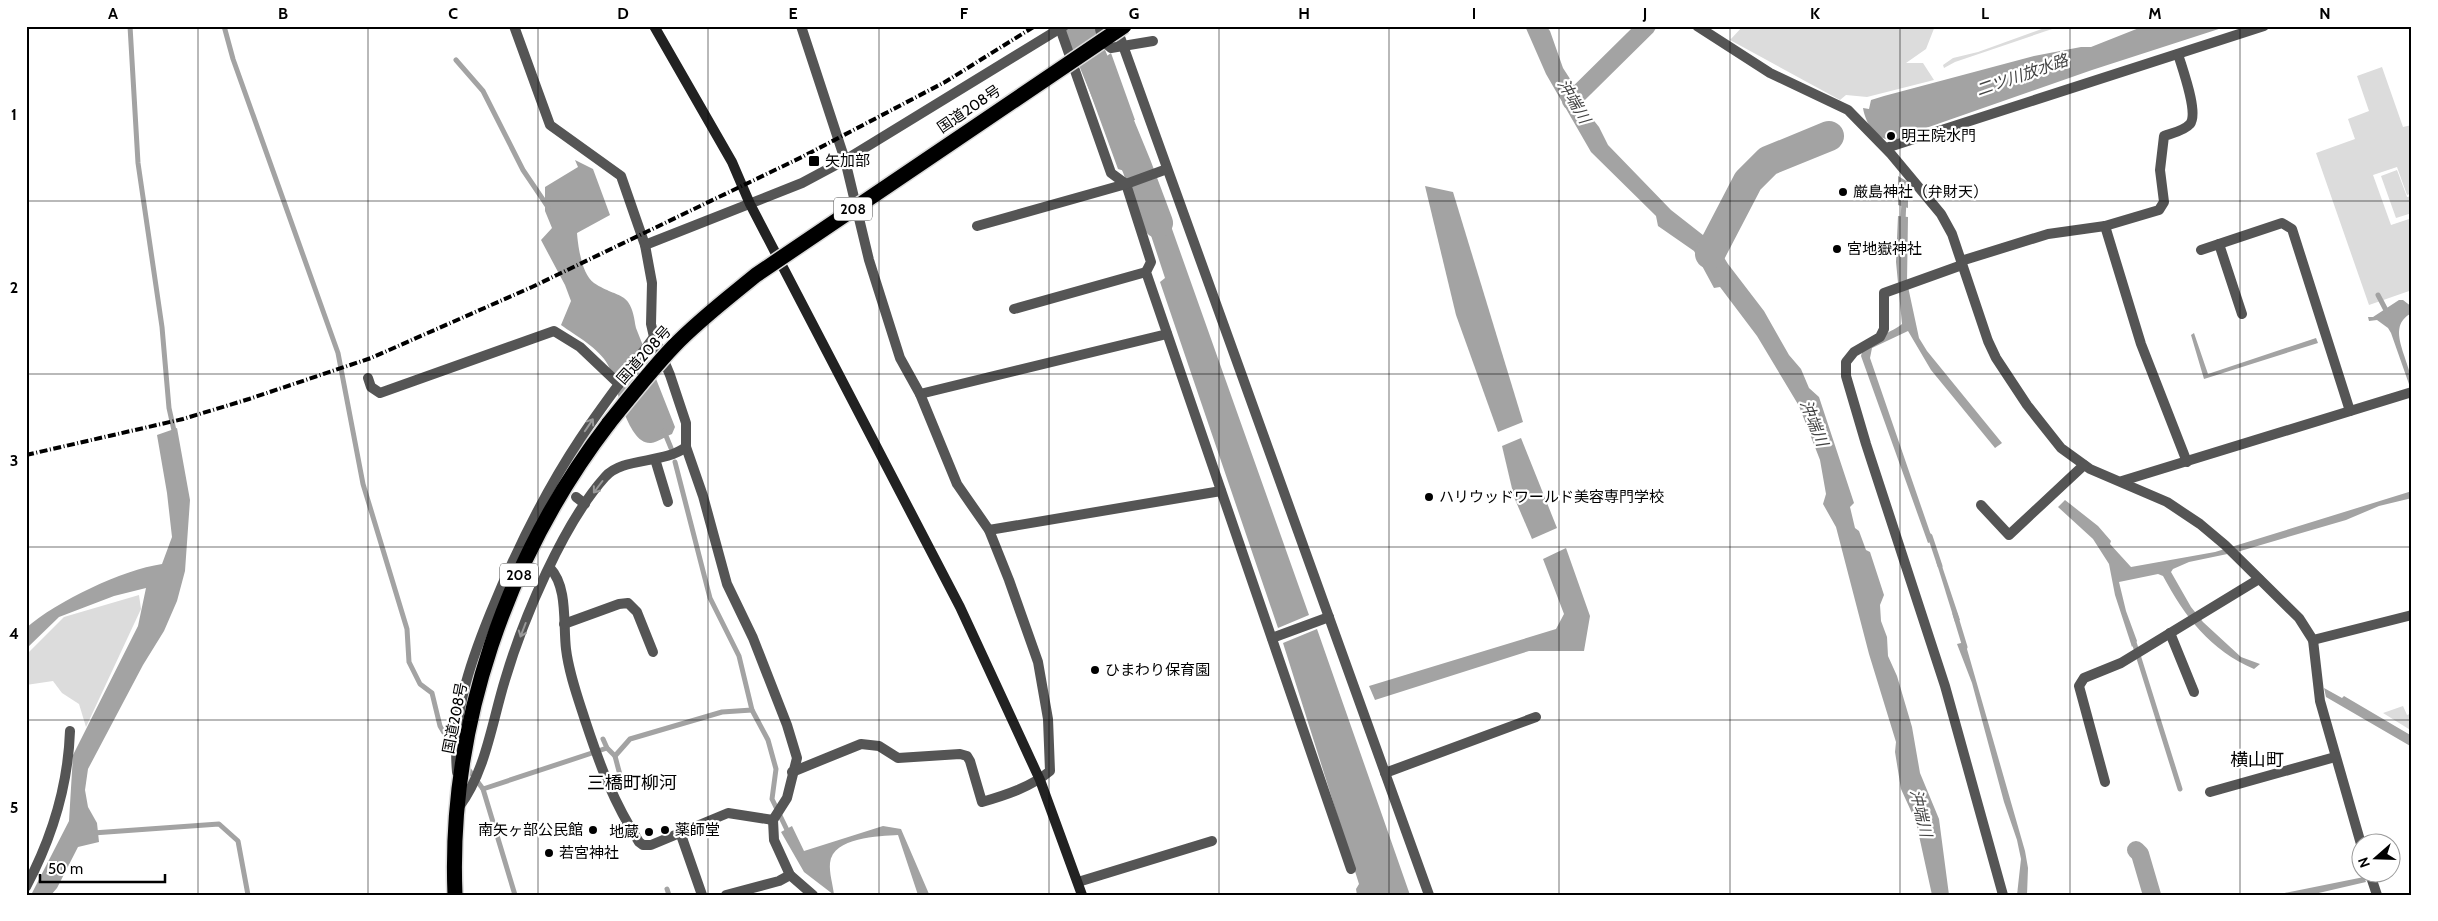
<svg xmlns="http://www.w3.org/2000/svg" width="2438" height="921" font-family="Cabin,'Noto Sans JP',sans-serif">
	<rect width="100%" height="100%" fill="#fff"/>
	<!-- green -->
	<g fill="#dcdcdc">
		<polygon points="1743,26 1935,26 1926,49 1906,63 1923,63 1934,80 1867,97 1846,95 1840,100 1730,40"/>
		<polygon points="2050,26 2061,26 1955,62 1944,68 1943,65 1953,58 1978,52"/>
		<polygon points="2382,67 2403,127 2412,125 2412,193 2407,195 2397,167 2373,175 2391,225 2412,218 2412,290 2369,305 2316,153 2355,139 2348,119 2369,111 2357,76"/>
		<polygon points="2397,170 2407,197 2412,196 2412,213 2396,218 2381,176"/>
		<polygon points="139,595 141,609 86,727 79,704 62,693 53,681 26,685 26,655 64,617"/>
		<polygon points="2403,706 2407,715 2412,713 2412,731 2383,713"/>
	</g>
	<!-- water -->
	<g fill="#a3a3a3">
		<polygon points="1525,26 1546,26 1550,31 1563,68 1574,85 1583,107 1599,127 1608,145 1671,210 1717,246 1728,264 1764,311 1789,355 1801,369 1809,388 1819,397 1854,503 1850,507 1855,528 1859,531 1866,550 1870,552 1884,595 1880,605 1881,621 1887,637 1888,656 1897,676 1912,727 1920,773 1939,819 1949,895 1932,895 1916,822 1901,789 1895,752 1896,742 1869,654 1836,527 1823,504 1826,494 1820,460 1799,406 1757,336 1720,287 1714,288 1694,251 1658,226 1656,216 1591,152 1546,74"/>
		<path d="M2144 26H2228L2092 70 1926 128C1919 132 1910 139 1901 140 1880 144 1866 127 1863 108L1869 109 1871 100 1884 96 2034 56 2081 47H2091Z"/>
		<polygon points="1111,53 1135,120 1131,121 1148,166 1131,173 1118,169 1083,73"/>
		<path d="M575 160 593 169 610 215 577 233C578 246 582 275 594 283 620 300 631 289 636 328L675 427 672 434C666 436 658 442 651 443 627 445 616 381 608 365 599 348 576 336 561 325L571 301 565 285 541 240 552 228 545 211V187L578 167Z"/>
		<polygon points="1898,176 1908,182 1908,208 1898,205"/>
		<polygon points="1155,181 1309,615 1278,628 1160,282 1165,278 1137,193 1140,187"/>
		<polygon points="1425,186 1453,192 1523,422 1498,432 1456,315"/>
		<path d="M1898 216 1908 217 1907 282 1919 338 1927 351 2002 443 1995 448 1931 370 1908 331 1872 348 1870 358 1933 541 1928 543 1861 356C1865 338 1889 335 1902 324L1896 262Z"/>
		<path d="M2399 300H2403L2412 307V313C2383 327 2412 361 2412 387H2410L2391 333 2388 328 2377 320 2369 321 2368 317H2373Z"/>
		<polygon points="2194,333 2208,374 2316,338 2318,343 2204,379 2191,335"/>
		<path d="M177 428 190 500 185 571 177 601 164 631 143 665 88 769 85 790 88 807 97 823 99 842 78 847 57 888 51 895H31L69 821 73 755 138 626 146 588 114 596 59 617 26 649V628C57 601 122 570 162 564L172 537 167 493 157 435Z"/>
		<polygon points="1521,438 1557,528 1532,539 1514,497 1502,446"/>
		<path d="M2412 491V498L2379 506 2346 520 2237 552 2189 562 2173 569 2171 572 2191 607 2203 622 2241 657 2260 664 2254 669C2210 650 2185 617 2163 576L2158 574 2119 582 2126 611 2137 641 2132 647 2115 595 2109 564 2093 539 2058 507 2065 500 2098 526 2111 541 2110 544 2131 567 2215 552Z"/>
		<polygon points="1566,548 1590,616 1584,651 1529,651 1375,700 1369,686 1556,629 1564,614 1543,559"/>
		<polygon points="1940,560 1960,620 1955,622 1936,561"/>
		<polygon points="1317,629 1410,895 1357,895 1356,889 1359,884 1283,643"/>
		<polygon points="1965,642 2025,851 2028,868 2027,895 2017,895 2021,859 2017,840 2004,802 1972,683 1957,644"/>
		<polygon points="2324,688 2342,698 2344,696 2412,736 2412,747 2326,697"/>
		<path d="M792 826 804 851 883 826 901 829 929 894 918 895 898 835C879 836 833 837 830 863 829 873 833 885 834 895L804 872 781 832Z"/>
		<polygon points="2364,877 2366,882 2310,895 2275,895"/>
	</g>
	<g fill="none" stroke-linecap="round" stroke-linejoin="round">
		<!-- stream -->
		<g stroke="#a3a3a3" stroke-width="5">
			<polyline points="130,26 138,163 162,327 169,408 175,435"/>
			<polyline points="224,26 233,59 338,353 363,484 407,629 409,662 420,684 432,693 440,726 455,751"/>
			<polyline points="456,60 483,91 523,170 548,207"/>
			<polyline points="1903,221 1904,200"/>
			<polyline points="2378,295 2388,314"/>
			<polyline points="664,431 671,448"/>
			<polyline points="675,462 710,598 739,656 752,710 768,740 776,769 772,799 788,832"/>
			<polyline points="1930,536 1940,566"/>
			<polyline points="1955,614 1965,647"/>
			<polyline points="2133,639 2180,789"/>
			<polyline points="603,739 607,748 615,756"/>
			<polyline points="466,766 483,789 515,895"/>
			<polyline points="620,775 615,756 630,739 722,712 752,710"/>
			<polyline points="483,789 607,748"/>
			<polyline points="93,833 219,824 238,841 248,895"/>
			<polyline points="667,889 669,895"/>
		</g>
		<!-- canal -->
		<g stroke="#a3a3a3" stroke-width="18">
			<polyline points="1571,101 1647,26"/>
			<polyline points="2136,850 2140,854 2152,895"/>
		</g>
		<!-- river -->
		<g stroke="#a3a3a3" stroke-width="30">
			<polyline points="1079,26 1137,167 1158,223"/>
			<polyline points="1710,254 1748,181 1768,161 1829,136"/>
		</g>
		<defs>
			<path id="highway" d="M455 895C448 726 507 556 609 423"/>
		</defs>
		<!-- highway casing -->
		<use href="#highway" stroke="#dbdbdb" stroke-width="18"/>
		<!-- street -->
		<g stroke="#555" stroke-width="10">
			<polyline points="514,26 550,125 621,176 645,245 652,283 651,324 654,337 670,375 686,423 686,447 703,496 727,584 753,638 787,725 797,758 787,798 773,820 774,840 790,875 813,895"/>
			<polyline points="1102,26 1100,29 1103,41"/>
			<polyline points="1116,26 1429,895"/>
			<polyline points="1697,26 1770,73 1848,110 1891,154 1941,214 1952,234 1988,341 1996,358 2027,405 2061,448 2090,469 2167,502 2200,524 2225,545 2299,618 2313,640 2320,701 2361,844"/>
			<polyline points="1060,28 1111,173 1126,184 1151,262 1146,272 1351,869"/>
			<polyline points="1886,148 2264,26"/>
			<polyline points="977,226 1126,184 1167,169"/>
			<polyline points="2105,226 2141,344 2187,462"/>
			<polyline points="2219,244 2242,314"/>
			<polyline points="645,245 802,183 845,160 1064,26"/>
			<polyline points="2201,250 2282,223 2292,229 2350,411"/>
			<path d="M1961 261 2048 234 2105 226 2159 210 2164 202 2160 170 2164 136C2172 133 2184 131 2190 124 2199 113 2182 68 2178 54"/>
			<polyline points="1962,265 1884,293 1884,329 1880,337 1854,352 1846,362 1846,376 1866,444 1945,686 2003,895"/>
			<polyline points="1014,309 1146,272"/>
			<polyline points="368,378 371,387 380,393 554,331 580,347 619,384"/>
			<polyline points="920,394 1167,334"/>
			<polyline points="655,459 668,502"/>
			<polyline points="2122,481 2412,392"/>
			<polyline points="576,497 585,504"/>
			<polyline points="1981,505 2009,535 2084,465"/>
			<polyline points="989,530 1221,491"/>
			<path d="M550 568C568 587 563 623 566 649 569 674 578 698 586 723 601 768 613 801 639 842L643 845H651L728 813 773 820"/>
			<polyline points="564,624 619,604 628,603 637,612 653,652"/>
			<polyline points="2170,633 2194,692"/>
			<polyline points="1272,638 1329,617"/>
			<polyline points="2313,640 2412,615"/>
			<path d="M457 772C452 715 469 666 490 614 515 553 544 493 580 439 603 404 629 371 654 337"/>
			<path d="M792 772 861 744 879 746 898 758 960 754 967 756 970 761 982 802C1006 795 1031 787 1050 771L1048 719 1038 662 1009 580 989 530 957 484 920 394 900 358 869 260 845 160 801 26"/>
			<polyline points="1385,773 1536,717"/>
			<polyline points="2105,782 2079,686 2084,678 2121,663 2259,579"/>
			<polyline points="2210,792 2335,757"/>
			<path d="M459 807C486 771 492 722 505 680 523 619 563 524 605 477 622 457 664 464 686 447"/>
			<polyline points="680,832 702,895"/>
			<polyline points="2370,874 2377,895"/>
			<polyline points="1078,882 1212,841"/>
			<path d="M26 887C52 838 68 787 70 731"/>
			<polyline points="726,895 779,881 790,875"/>
		</g>
		<!-- secondary -->
		<polyline stroke="#222" stroke-width="10" points="654,26 732,162 750,204 960,607 1040,780 1082,895"/>
		<!-- highway -->
		<use href="#highway" stroke="#000" stroke-width="15"/>
		<!-- rail -->
		<polyline stroke="#000" stroke-width="4" stroke-dasharray="8 2.5 1 2.5" stroke-linecap="butt" points="26,455 183,419 249,399 371,358 532,287 802,157 945,82 1035,26"/>
		<defs>
			<path id="highway-bridge" d="M609 423C630 397 651 370 674 346 699 320 728 298 756 275L1124 26"/>
		</defs>
		<!-- highway-bridge casing -->
		<use href="#highway-bridge" stroke="#dbdbdb" stroke-width="18" stroke-linecap="butt"/>
		<!-- street-bridge -->
		<polyline stroke="#555" stroke-width="10" points="1103,41 1111,48 1153,41"/>
		<!-- highway-bridge -->
		<use href="#highway-bridge" stroke="#000" stroke-width="15"/>
	</g>
	<!-- one-way arrows -->
	<defs><path id="oneway-shaft" d="M-6 0H5M1.5-3L5.5 0L1.5 3" fill="none" stroke-width="1.6" stroke-linecap="round" stroke-linejoin="round" transform="scale(1.25)"/></defs>
	<g stroke="#999">
		<use href="#oneway-shaft" transform="translate(589 425) rotate(-56)"/>
		<use href="#oneway-shaft" transform="translate(598 487) rotate(127)"/>
		<use href="#oneway-shaft" transform="translate(523 630) rotate(111)"/>
	</g>
	<!-- grid -->
	<path fill="none" stroke="#000" stroke-width="1" stroke-opacity="0.55" d="M198 26V895M368 26V895M538 26V895M708 26V895M879 26V895M1049 26V895M1219 26V895M1389 26V895M1559 26V895M1730 26V895M1900 26V895M2070 26V895M2240 26V895M26 201H2412M26 374H2412M26 547H2412M26 720H2412"/>
	<!-- markers -->
	<g fill="#000" stroke="#fff" stroke-width="2">
		<circle cx="1891" cy="136" r="5"/>
		<rect x="808" y="155" width="12" height="12" rx="2.5"/>
		<circle cx="1843" cy="192" r="5"/>
		<circle cx="1837" cy="249" r="5"/>
		<circle cx="1429" cy="497" r="5"/>
		<circle cx="1095" cy="670" r="5"/>
		<circle cx="593" cy="830" r="5"/>
		<circle cx="665" cy="830" r="5"/>
		<circle cx="649" cy="832" r="5"/>
		<circle cx="549" cy="853" r="5"/>
	</g>
	<g text-anchor="middle" dominant-baseline="central" stroke-width="4.5" stroke-linejoin="round" paint-order="stroke">
		<!-- shield labels -->
		<g fill="#fff" stroke="#4c4c4c" stroke-width="1">
			<rect x="834" y="197.5" width="38" height="23" rx="4"/>
			<rect x="500" y="563.5" width="38" height="23" rx="4"/>
		</g>
		<g font-size="14" font-weight="bold" fill="#000">
			<text x="853" y="209">208</text>
			<text x="519" y="575">208</text>
		</g>
		<!-- street labels -->
		<g font-size="15" fill="#000" stroke="#fff">
			<text transform="translate(969 109) rotate(-34)">国道208号</text>
			<text transform="translate(644 355) rotate(-48)">国道208号</text>
			<text transform="translate(455 718) rotate(-79)">国道208号</text>
		</g>
		<!-- poi labels -->
		<g font-size="15" fill="#000" stroke="#fff" text-anchor="start">
			<text x="1901" y="136">明王院水門</text>
			<text x="825" y="161">矢加部</text>
			<text x="1853" y="192">厳島神社（弁財天）</text>
			<text x="1847" y="249">宮地嶽神社</text>
			<text x="1439" y="497">ハリウッドワールド美容専門学校</text>
			<text x="1105" y="670">ひまわり保育園</text>
			<text x="583" y="830" text-anchor="end">南矢ヶ部公民館</text>
			<text x="675" y="830">薬師堂</text>
			<text x="639" y="832" text-anchor="end">地蔵</text>
			<text x="559" y="853">若宮神社</text>
		</g>
		<!-- water labels -->
		<g font-size="16" font-style="italic" fill="#444" stroke="#fff">
			<text transform="translate(2022 75) rotate(-19)">二ツ川放水路</text>
			<text transform="translate(1574 101) rotate(60)">沖端川</text>
			<text transform="translate(1814 423) rotate(68)">沖端川</text>
			<text transform="translate(1921 813) rotate(77)">沖端川</text>
		</g>
		<!-- quarter labels -->
		<g font-size="18" fill="#000" stroke="#fff">
			<text x="2257" y="760">横山町</text>
			<text x="632" y="783">三橋町柳河</text>
		</g>
	</g>
	<!-- border -->
	<rect width="2438" height="921" fill="none" stroke="#ffffff" stroke-width="55"/>
	<!-- north arrow -->
	<g transform="translate(2376 858) rotate(250)"><circle r="24" fill="#ffffff" stroke="#999999"/>
	<path d="M0-4L9 19L0 12L-9 19Z" fill="#000000"/>
	<text y="-8" font-size="14" font-weight="bold" text-anchor="middle" fill="#000000">N</text>
	</g>
	<!-- scale -->
	<path d="M40 874v8h125v-8" fill="none" stroke="#000000" stroke-width="2.5"/>
	<text x="48" y="874" font-size="15" fill="#000000" stroke="#ffffff" stroke-width="4" paint-order="stroke">50 m</text>
	<rect x="28" y="28" width="2382" height="866" fill="none" stroke="#000" stroke-width="2"/>
	<g font-size="16" text-anchor="middle" font-weight="bold" fill="#000">
		<text x="113" y="19">A</text>
		<text x="283" y="19">B</text>
		<text x="453" y="19">C</text>
		<text x="623" y="19">D</text>
		<text x="793" y="19">E</text>
		<text x="964" y="19">F</text>
		<text x="1134" y="19">G</text>
		<text x="1304" y="19">H</text>
		<text x="1474" y="19">I</text>
		<text x="1645" y="19">J</text>
		<text x="1815" y="19">K</text>
		<text x="1985" y="19">L</text>
		<text x="2155" y="19">M</text>
		<text x="2325" y="19">N</text>
		<text x="14" y="120">1</text>
		<text x="14" y="293">2</text>
		<text x="14" y="466">3</text>
		<text x="14" y="639">4</text>
		<text x="14" y="813">5</text>
	</g>
</svg>
